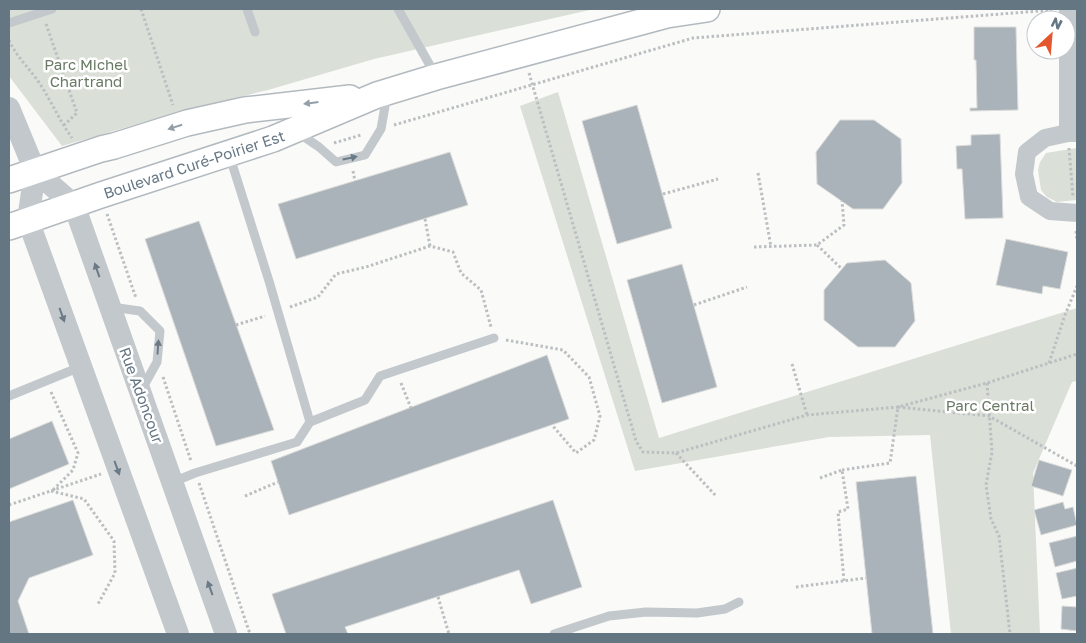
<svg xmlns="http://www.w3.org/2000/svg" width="1086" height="643" font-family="'Golos Text',sans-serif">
	<rect width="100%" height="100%" fill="#fafaf8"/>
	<!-- green -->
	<g fill="#dadfd7">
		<polygon points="9,9 594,9 374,59 268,90 189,109 62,146 9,76"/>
		<polygon points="558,92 659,438 1077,308 1077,381 1072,382 1033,473 1040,634 951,634 930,435 829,437 635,471 520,106"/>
		<polygon points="1077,148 1077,200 1057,202 1047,197 1041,190 1038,170 1040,162 1046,153"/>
	</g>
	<!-- building -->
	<g fill="#aab3b9" stroke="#dcdcda">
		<polygon points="974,27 1016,27 1018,110 970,111 970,108 977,108 976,60 974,60"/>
		<polygon points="637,105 672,228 617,244 582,121"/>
		<polygon points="840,120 874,120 901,139 902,183 883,209 853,209 817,184 816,152"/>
		<polygon points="1000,134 1003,218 965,219 962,169 957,169 956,146 971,145 971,135"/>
		<polygon points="450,152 468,205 296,259 278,204"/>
		<polygon points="199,221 274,430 216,446 145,239"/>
		<polygon points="1006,239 1068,252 1060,289 1043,286 1042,294 996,285"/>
		<polygon points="885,260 911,283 915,321 895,347 858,347 824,320 824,290 847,263"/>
		<polygon points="682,264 717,387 662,403 627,280"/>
		<polygon points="547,355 569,419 289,515 271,461"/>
		<polygon points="52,421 69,464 9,489 9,439"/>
		<polygon points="1039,460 1072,470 1063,496 1031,486"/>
		<polygon points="916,476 933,634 872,634 856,482"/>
		<polygon points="73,500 93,555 29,578 18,601 29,634 9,634 9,522"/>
		<polygon points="553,500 582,587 531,604 519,570 345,627 348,634 286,634 272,594"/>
		<polygon points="1063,502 1065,509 1073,507 1077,525 1041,535 1034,510"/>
		<polygon points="1077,536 1077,561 1055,567 1049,543"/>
		<polygon points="1077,568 1077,596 1062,599 1056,573"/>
		<polygon points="1062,606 1077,607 1077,631 1061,629"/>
	</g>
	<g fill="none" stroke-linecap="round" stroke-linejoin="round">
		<defs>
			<g id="secondary">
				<polyline points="9,180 101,149 114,146 187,123 245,110 350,98"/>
				<polyline points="9,227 101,195 273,139 377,95 436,77 667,15 707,9"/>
			</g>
		</defs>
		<!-- secondary casing -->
		<use href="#secondary" stroke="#b3babf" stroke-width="28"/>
		<!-- path -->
		<g stroke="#bbbfc2" stroke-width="3" stroke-dasharray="2.5 2.5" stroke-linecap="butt">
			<polyline points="141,9 173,105"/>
			<polyline points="46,24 77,113 64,125"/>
			<path d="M9 40C16 56 28 67 38 81 51 100 59 120 72 138"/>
			<polyline points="529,73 636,441 643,452 676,453 807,415 898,407 987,383 1077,354"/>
			<polyline points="394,125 693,38 1052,10"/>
			<polyline points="334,143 361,135"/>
			<polyline points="1069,148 1073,197"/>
			<polyline points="353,171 355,181"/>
			<polyline points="758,173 771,247"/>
			<polyline points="663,194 718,179"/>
			<polyline points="107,214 136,298"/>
			<polyline points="425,219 430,246"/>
			<polyline points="1076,231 1077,240"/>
			<polyline points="817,245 842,269"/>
			<polyline points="754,247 817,245 844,225 842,201"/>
			<polyline points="694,305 747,287"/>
			<polyline points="290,307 318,297 336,274 366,267 430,246 453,252 461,273 481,290 491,327"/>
			<polyline points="236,325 265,316"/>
			<polyline points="506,340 563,350 589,377 600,416 594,440 576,453 552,425"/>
			<polyline points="1049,363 1065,315 1077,286"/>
			<polyline points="792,364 807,415"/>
			<polyline points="163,377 191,461"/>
			<polyline points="401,383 411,408"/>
			<polyline points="987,383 992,452 986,485 991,519 999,536 1010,634"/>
			<polyline points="51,392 78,453 73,470 52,491"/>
			<polyline points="676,453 716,496"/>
			<polyline points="842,470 890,463 898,407 989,416 1077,466"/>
			<polyline points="820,478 842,470 848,509 838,512 844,581"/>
			<polyline points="199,483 250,634"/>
			<polyline points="51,491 84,499 114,541 115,573 98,604"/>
			<polyline points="245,496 278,482"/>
			<polyline points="9,505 101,474"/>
			<polyline points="796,587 866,578"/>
			<polyline points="438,597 449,634"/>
		</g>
		<!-- service -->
		<g stroke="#c3c8cc" stroke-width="9">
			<polyline points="247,9 255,32"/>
			<polyline points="398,9 436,76"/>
			<polyline points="9,23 52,9"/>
			<polyline points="297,132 319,147 336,162 365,155 381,129 387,95"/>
			<polyline points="229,154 269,281 310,422"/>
			<polyline points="111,307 140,311 160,331 157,362 142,389"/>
			<polyline points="9,396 80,367"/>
			<polyline points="173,482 195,473 297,442 310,422 365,400 380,376 494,338"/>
			<polyline points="554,634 609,616 646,612 697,613 725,609 739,602"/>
		</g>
		<!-- minor -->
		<g stroke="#c3c8cc" stroke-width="18">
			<polyline points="1068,9 1068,133"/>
			<polyline points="1077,133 1068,133 1045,138 1027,152 1024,174 1029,197 1050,211 1077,213"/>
		</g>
		<!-- tertiary -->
		<g stroke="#c3c8cc" stroke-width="22">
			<polyline points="9,108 35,171 74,205 226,634"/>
			<polyline points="35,171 28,220 178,634"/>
		</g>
		<!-- secondary -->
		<use href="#secondary" stroke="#fff" stroke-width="25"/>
	</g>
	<!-- one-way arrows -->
	<defs><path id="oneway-solid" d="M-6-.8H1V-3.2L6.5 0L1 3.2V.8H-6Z" transform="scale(1.25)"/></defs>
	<g fill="#939fa8">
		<use href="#oneway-solid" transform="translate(311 103) rotate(173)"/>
		<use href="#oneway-solid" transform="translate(175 127) rotate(162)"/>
	</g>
	<g fill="#6a7a87">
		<use href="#oneway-solid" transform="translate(350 158) rotate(-12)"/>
		<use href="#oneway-solid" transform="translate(97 270) rotate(-109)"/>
		<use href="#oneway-solid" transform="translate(62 315) rotate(70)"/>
		<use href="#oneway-solid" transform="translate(158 347) rotate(-86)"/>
		<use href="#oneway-solid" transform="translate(117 468) rotate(70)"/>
		<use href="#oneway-solid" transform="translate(210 588) rotate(-110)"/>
	</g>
	<g text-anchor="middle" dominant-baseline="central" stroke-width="5" stroke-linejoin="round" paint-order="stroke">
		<!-- park labels -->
		<g font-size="15" fill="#687a64" stroke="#fff">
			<text x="86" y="64">Parc Michel<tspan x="86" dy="17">Chartrand</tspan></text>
			<text x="990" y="405">Parc Central</text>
		</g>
		<!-- street labels -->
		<g font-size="15" fill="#657683" stroke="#fff">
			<text transform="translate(194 164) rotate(-18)">Boulevard Curé-Poirier Est</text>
			<text transform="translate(142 395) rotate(70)">Rue Adoncour</text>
		</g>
	</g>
	<!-- border -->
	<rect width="1086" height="643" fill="none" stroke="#657683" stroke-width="20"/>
	<!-- north arrow -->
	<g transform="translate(1051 35) rotate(26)"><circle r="24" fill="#ffffff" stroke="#c1c8cd"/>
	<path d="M0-4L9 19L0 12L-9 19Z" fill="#e4572e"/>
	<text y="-8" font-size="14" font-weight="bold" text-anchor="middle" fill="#657683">N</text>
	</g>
</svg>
